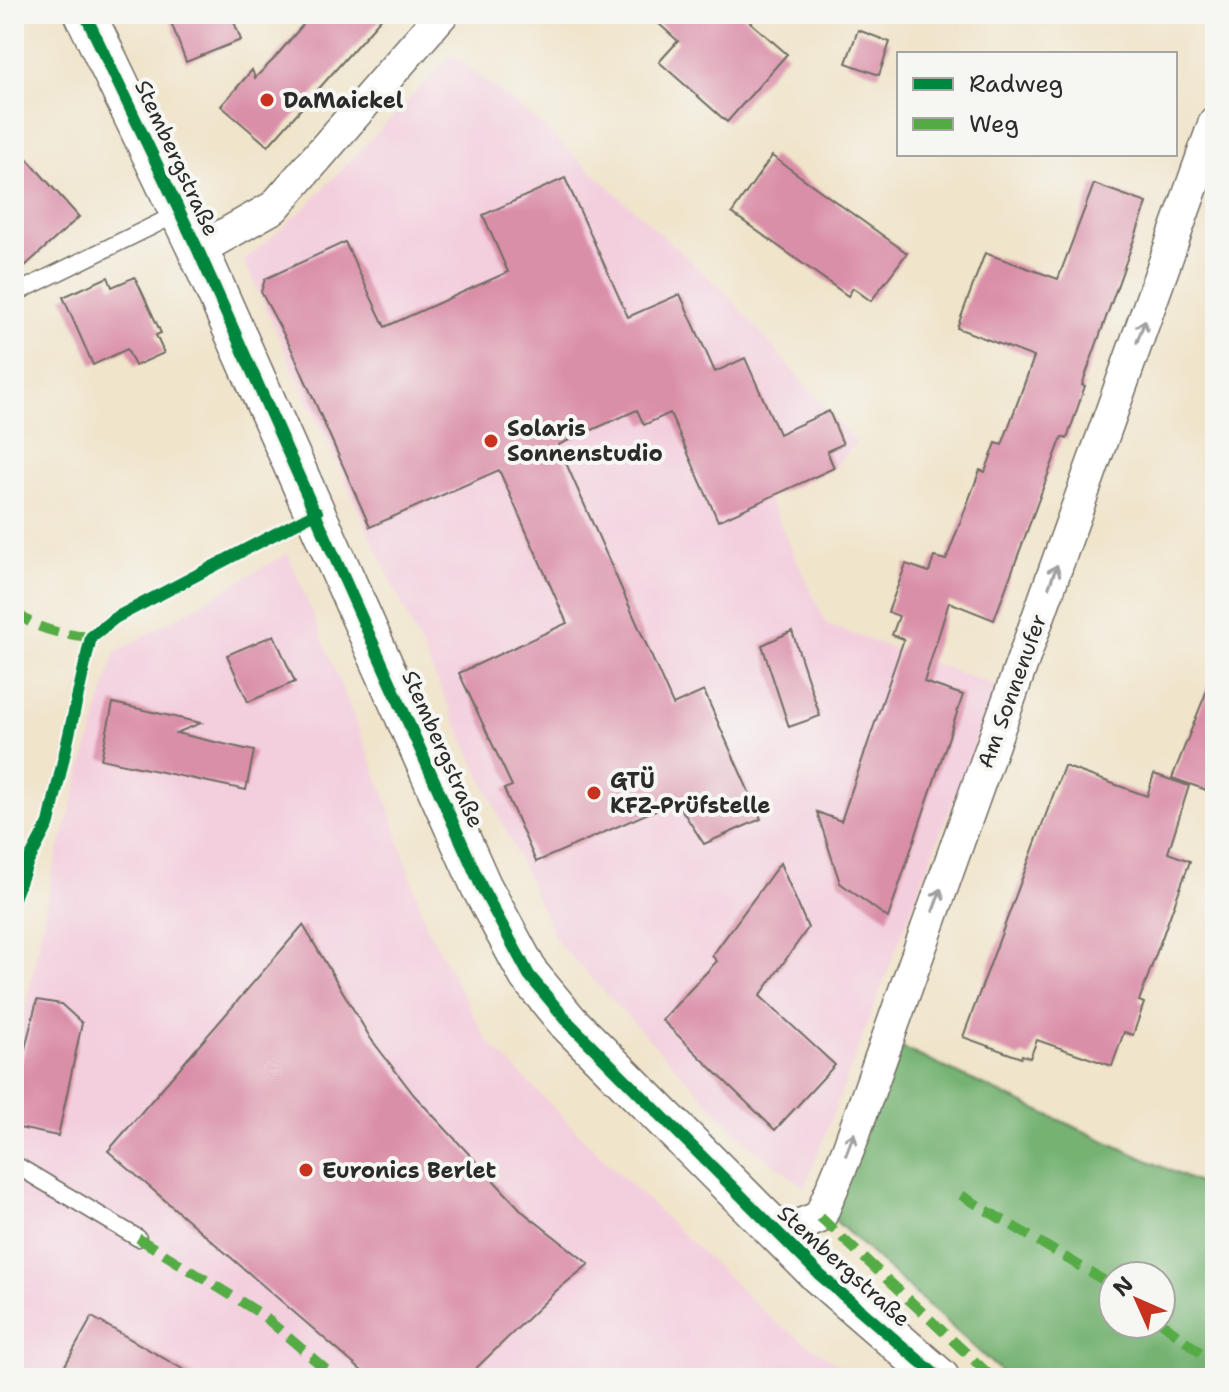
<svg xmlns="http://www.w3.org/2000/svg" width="1229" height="1392" font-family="'Shantell Sans',sans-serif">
	<rect width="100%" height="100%" fill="#f6f6f2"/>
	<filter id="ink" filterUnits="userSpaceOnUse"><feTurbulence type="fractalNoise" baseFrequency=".0125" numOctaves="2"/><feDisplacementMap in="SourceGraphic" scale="16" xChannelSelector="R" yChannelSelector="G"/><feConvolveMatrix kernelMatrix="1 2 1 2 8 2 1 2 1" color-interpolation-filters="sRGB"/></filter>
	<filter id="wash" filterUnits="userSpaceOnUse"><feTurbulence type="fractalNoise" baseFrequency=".006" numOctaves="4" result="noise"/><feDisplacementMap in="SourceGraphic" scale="32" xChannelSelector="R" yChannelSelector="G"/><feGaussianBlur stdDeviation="1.8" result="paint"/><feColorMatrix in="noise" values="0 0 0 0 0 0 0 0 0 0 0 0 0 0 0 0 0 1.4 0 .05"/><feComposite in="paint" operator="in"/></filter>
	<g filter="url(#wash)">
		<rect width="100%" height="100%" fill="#f0e4ca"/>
		<!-- built -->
		<g fill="#f3cfde">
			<polygon points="452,54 535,120 726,293 856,443 834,468 768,498 827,625 997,686 805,1187 750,1146 557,942 244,261 308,205"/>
			<polygon points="288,553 385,795 427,927 487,1040 612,1167 775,1322 859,1378 14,1378 14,1067 52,874 115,653"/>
		</g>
		<!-- forest -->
		<path fill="#76b272" stroke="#506e4e" stroke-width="2" fill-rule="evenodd" d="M902 1048 1215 1191V1378H1008L829 1215ZM1113 1276H1161V1324H1113Z"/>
		<g id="blocks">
			<!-- building -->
			<g fill="#da8fa9">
				<polygon points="168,14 231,14 241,40 186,62"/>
				<polygon points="312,14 385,14 268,146 221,106 252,70 255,78 273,60"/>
				<polygon points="648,14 741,14 787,54 727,122 659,62 678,41"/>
				<polygon points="858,30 890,42 879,75 846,63"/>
				<polygon points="14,144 79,217 14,276"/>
				<polygon points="772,156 907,253 871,301 853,288 848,296 732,213"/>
				<polygon points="565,178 628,317 680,294 715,372 745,358 779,434 829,411 843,444 827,451 834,468 718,521 670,413 644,425 637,410 558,445 673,705 704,691 761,819 704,844 676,801 536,862 504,789 512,786 459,673 567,623 499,470 370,527 291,348 261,292 265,279 345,242 385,327 508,272 483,215"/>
				<polygon points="1094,184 1147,203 1082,385 1085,386 1067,439 1062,437 994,620 949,602 924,682 963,695 888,918 840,883 817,812 841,821 904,639 892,635 899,616 888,612 906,564 929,572 934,557 946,560 980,470 985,472 996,443 1002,445 1034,357 957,328 985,253 1058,279"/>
				<polygon points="108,277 112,287 135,277 161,333 156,335 164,353 135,366 127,349 93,365 63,297"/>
				<polygon points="792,631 820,716 789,727 762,645"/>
				<polygon points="274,635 295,682 248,702 227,655"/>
				<polygon points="1213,675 1215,675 1215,793 1172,778"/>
				<polygon points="113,703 201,723 176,733 254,751 246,790 101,759"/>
				<polygon points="1064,766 1147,796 1154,774 1189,786 1168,853 1190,861 1139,1001 1144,1003 1133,1035 1124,1032 1112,1066 1037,1040 1030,1058 1022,1055 1021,1058 963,1037"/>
				<polygon points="780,863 808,928 760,996 835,1065 775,1130 662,1020 717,961 712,956"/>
				<polygon points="303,925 371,1039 414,1095 523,1212 589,1264 556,1291 466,1378 370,1378 108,1151"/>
				<polygon points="37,1000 61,1004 82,1023 58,1136 14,1127 14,1093"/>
				<polygon points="92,1317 198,1378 58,1378"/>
			</g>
		</g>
	</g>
	<g filter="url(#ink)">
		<use href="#blocks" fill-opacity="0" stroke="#706c63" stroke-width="2"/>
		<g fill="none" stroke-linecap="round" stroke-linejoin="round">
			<defs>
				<g id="service">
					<polyline points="14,294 179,213"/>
					<polyline points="14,1164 138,1238"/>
				</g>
				<g id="minor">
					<polyline points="198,250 274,207 442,14"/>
					<polyline points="778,1234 820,1217 848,1150 1215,122"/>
				</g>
				<polyline id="tertiary" points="85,14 198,250 481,886 529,975 568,1022 820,1275 939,1378"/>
			</defs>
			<!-- service casing -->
			<use href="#service" stroke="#706c63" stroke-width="19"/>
			<!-- minor casing -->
			<use href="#minor" stroke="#706c63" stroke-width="35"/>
			<!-- tertiary casing -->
			<use href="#tertiary" stroke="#706c63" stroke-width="43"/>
			<!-- service -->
			<use href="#service" stroke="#fff" stroke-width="16"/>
			<!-- minor -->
			<use href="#minor" stroke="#fff" stroke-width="32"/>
			<!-- tertiary -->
			<use href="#tertiary" stroke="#fff" stroke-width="40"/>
			<!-- quiet -->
			<g stroke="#54ab44" stroke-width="10" stroke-dasharray="20 10" stroke-linecap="butt">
				<path d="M14 610C35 631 63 634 91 637"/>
				<polyline points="961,1195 1113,1286"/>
				<polyline points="820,1217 993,1378"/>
				<polyline points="138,1238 261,1314 336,1378"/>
				<polyline points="1161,1322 1215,1364"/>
			</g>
			<defs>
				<g id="cycleway">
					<polyline points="85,14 198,250 481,886 529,975 568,1022 820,1275 939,1378"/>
					<polyline points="14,898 27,864 49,823 91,637 115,618 317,512"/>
				</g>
			</defs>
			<!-- cycleway casing -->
			<use href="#cycleway" stroke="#f6f6f2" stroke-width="17"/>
			<!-- cycleway -->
			<use href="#cycleway" stroke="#00873e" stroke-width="12"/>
		</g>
		<!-- one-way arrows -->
		<defs><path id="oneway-shaft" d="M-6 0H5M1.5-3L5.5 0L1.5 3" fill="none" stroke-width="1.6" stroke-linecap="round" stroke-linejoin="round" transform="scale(2)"/></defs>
		<g stroke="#a0a0a0">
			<use href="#oneway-shaft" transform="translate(1141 331) rotate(-70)"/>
			<use href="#oneway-shaft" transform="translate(1053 576) rotate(-70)"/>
			<use href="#oneway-shaft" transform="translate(937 900) rotate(-70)"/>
			<use href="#oneway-shaft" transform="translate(850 1144) rotate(-69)"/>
		</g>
	</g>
	<!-- markers -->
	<g fill="#c8321e" stroke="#f6f6f2" stroke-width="3">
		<circle cx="267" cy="100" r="8"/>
		<circle cx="491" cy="441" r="8"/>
		<circle cx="594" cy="793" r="8"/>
		<circle cx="306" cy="1170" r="8"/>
	</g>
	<g text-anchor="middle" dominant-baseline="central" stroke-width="8" stroke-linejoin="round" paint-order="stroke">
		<!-- poi labels -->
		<g font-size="22" font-weight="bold" fill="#2b2b2b" stroke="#f6f6f2" text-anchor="start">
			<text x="283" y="100">DaMaickel</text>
			<text x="507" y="428">Solaris<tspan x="507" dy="25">Sonnenstudio</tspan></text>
			<text x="610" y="780">GTÜ<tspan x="610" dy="25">KFZ-Prüfstelle</tspan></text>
			<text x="322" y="1170">Euronics Berlet</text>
		</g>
		<!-- street labels -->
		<g font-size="22" fill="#2b2b2b" stroke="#f6f6f2">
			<text transform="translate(177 158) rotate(65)">Stembergstraße</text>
			<text transform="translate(1012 691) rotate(-70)">Am Sonnenufer</text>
			<text transform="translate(443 749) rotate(66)">Stembergstraße</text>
			<text transform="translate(844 1266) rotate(42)">Stembergstraße</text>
		</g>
	</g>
	<!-- margin -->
	<rect width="1229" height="1392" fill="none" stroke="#f6f6f2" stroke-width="48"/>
	<!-- legend -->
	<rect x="897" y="52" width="280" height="104" fill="#f6f6f2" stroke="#a5a5a2" stroke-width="2"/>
	<rect x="913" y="78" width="40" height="12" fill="#00873e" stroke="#a5a5a2" stroke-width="2"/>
	<text x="969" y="92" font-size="24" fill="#2b2b2b">Radweg</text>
	<rect x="913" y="118" width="40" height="12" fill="#54ab44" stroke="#a5a5a2" stroke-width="2"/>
	<text x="969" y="132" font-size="24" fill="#2b2b2b">Weg</text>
	<!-- north arrow -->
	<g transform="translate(1137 1300) rotate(315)"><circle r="38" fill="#f6f6f2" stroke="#a5a5a2" stroke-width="2"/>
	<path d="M0-6L14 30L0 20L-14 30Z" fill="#c8321e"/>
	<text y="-12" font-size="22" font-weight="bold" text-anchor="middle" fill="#2b2b2b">N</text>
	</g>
</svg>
